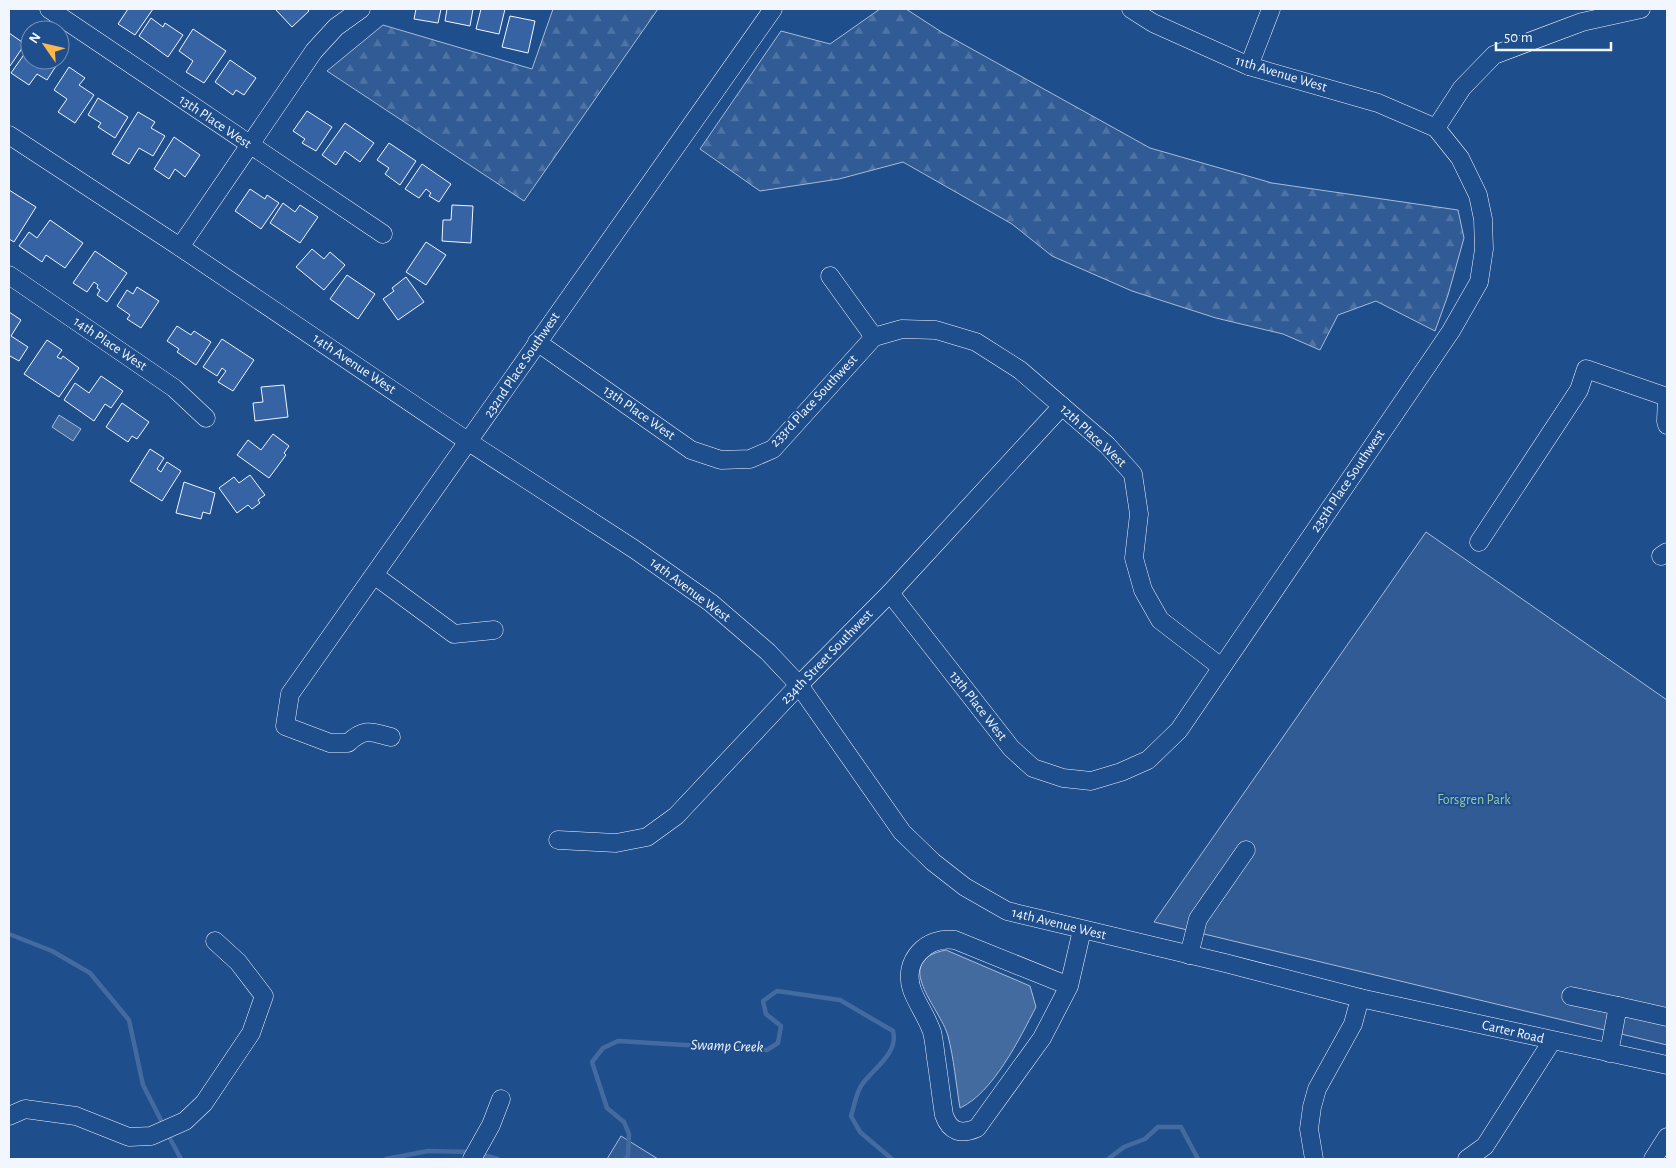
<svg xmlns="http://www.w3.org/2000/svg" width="1676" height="1168" font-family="'Alegreya Sans',sans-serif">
	<defs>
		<pattern id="forest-firs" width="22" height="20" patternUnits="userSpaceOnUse" patternTransform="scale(1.25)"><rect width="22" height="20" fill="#305b95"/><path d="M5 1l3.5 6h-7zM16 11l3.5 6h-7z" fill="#4e73a5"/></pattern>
	</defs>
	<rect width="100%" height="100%" fill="#1f4e8c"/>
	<!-- forest -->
	<g fill="url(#forest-firs)" stroke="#a8bbd7">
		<polygon points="553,9 658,9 524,201 327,71 383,25 532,69"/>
		<polygon points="880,9 906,9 943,33 1150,148 1272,183 1458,210 1464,238 1448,295 1435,331 1376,301 1338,315 1320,350 1283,334 1216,318 1132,291 1052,256 1012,224 903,162 839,179 760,191 700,149 781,31 830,44"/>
	</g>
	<!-- green -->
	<g fill="#305b95" stroke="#a8bbd7">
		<polygon points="1426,532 1667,700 1667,1045 1154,922"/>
		<polygon points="621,1136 658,1159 607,1159"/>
	</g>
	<!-- water -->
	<g fill="#446ba0" stroke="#a8bbd7">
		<polygon points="59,415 81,429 73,441 52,427"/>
		<path d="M946 950 1030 986 1036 1007C1020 1038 993 1093 960 1108 956 1084 954 1059 948 1036 940 1007 890 961 946 950Z"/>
	</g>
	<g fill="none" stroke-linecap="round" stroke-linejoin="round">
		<!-- stream -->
		<g stroke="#446ba0" stroke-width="4.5">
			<polyline points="9,934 52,951 90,973 129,1020 143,1085 164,1126"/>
			<polyline points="167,1133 181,1159"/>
			<polyline points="479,1154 498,1159"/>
			<polyline points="386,1159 428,1151 471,1152"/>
			<path d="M625 1159 628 1156 629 1134 624 1122 607 1108 592 1062 603 1048 618 1041 767 1050 778 1043 781 1026 766 1014 763 1001 777 991 840 1000 893 1031C899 1054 872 1069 861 1086 856 1094 854 1107 851 1116L860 1132 892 1159"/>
			<polyline points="1108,1159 1124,1147 1145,1139 1158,1127 1181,1127 1198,1159"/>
		</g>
	</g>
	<!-- building -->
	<g fill="#3563a3" stroke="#f2f6ff">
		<polygon points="128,9 153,9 135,35 118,24"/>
		<polygon points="275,9 307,9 309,11 292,27"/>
		<polygon points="416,9 441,9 438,23 414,19"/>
		<polygon points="447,9 473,9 470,26 445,21"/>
		<polygon points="481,9 505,9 499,34 476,29"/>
		<polygon points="510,16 535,21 528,53 502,47"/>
		<polygon points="151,18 163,27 165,23 183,35 168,57 139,36"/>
		<polygon points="193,29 226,51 204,83 186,72 193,61 179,51"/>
		<polygon points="9,33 25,44 10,66 9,65"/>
		<polygon points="30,46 30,60 60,60 60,53 63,55 47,80 37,74 29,85 11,73"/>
		<polygon points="230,60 256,78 244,95 236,90 233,95 215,82"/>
		<polygon points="69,67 85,78 79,85 94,95 75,123 58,112 67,99 54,90"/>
		<polygon points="98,98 128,117 115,138 98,127 101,123 88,115"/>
		<polygon points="307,111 332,127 316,151 302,143 305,139 293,131"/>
		<polygon points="138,112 155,122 151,128 165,136 153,156 139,148 129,164 112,154"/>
		<polygon points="345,123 374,143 360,162 345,151 336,165 322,155"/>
		<polygon points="174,137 200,155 185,177 175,169 169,179 154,169"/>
		<polygon points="389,143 416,161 400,185 385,174 389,168 377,160"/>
		<polygon points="422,164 451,184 439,202 429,196 431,193 426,189 419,198 405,189"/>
		<polygon points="250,189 265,199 267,195 279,203 261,229 235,211"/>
		<polygon points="9,190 36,207 14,242 9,239"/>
		<polygon points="283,203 295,212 300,205 318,217 300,243 270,223"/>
		<polygon points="452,205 473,206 471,243 442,241 443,220 451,220"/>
		<polygon points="50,220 83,243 65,268 46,255 42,262 19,246 29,232 37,238"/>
		<polygon points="426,242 446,255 426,285 406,272"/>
		<polygon points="312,249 324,259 330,252 345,265 324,290 296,267"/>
		<polygon points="95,251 127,273 107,302 97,295 100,290 97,288 98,285 94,282 87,292 73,283"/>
		<polygon points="347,275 375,294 358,319 330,299"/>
		<polygon points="406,277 424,302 398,320 383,299 394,291 392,288"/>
		<polygon points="137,287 159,301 141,328 127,319 130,315 117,306 127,290 133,294"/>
		<polygon points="9,312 21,320 11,336 28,347 19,361 10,356 9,357"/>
		<polygon points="177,326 191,335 194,331 211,342 196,365 177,352 179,349 167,341"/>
		<polygon points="222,339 254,360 233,391 218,382 226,371 222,368 217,376 203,367"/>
		<polygon points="47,340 62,350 57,357 61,359 63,356 79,368 59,397 24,374"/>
		<polygon points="101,376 123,391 111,408 105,404 94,421 64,400 75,383 89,393"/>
		<polygon points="284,385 288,417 255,421 253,403 263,402 261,387"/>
		<polygon points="122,403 149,422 137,439 132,436 128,442 106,427"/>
		<polygon points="273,434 289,446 284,453 286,455 269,478 237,455 248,440 261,450"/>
		<polygon points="150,449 164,458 157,469 161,472 167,462 181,471 162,501 130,481"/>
		<polygon points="250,475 265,495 258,500 260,503 252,509 248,505 237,513 219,488 234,477 239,483"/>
		<polygon points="184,482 215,493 210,514 203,512 201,519 176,513"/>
	</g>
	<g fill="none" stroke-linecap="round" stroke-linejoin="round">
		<defs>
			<g id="minor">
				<polyline points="49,9 383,234"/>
				<polyline points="1249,66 1271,9"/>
				<polyline points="1436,128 1462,88 1494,55 1582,22 1641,9"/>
				<polyline points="9,135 180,247 469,442 634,549 711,603 768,652 799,685 902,832 933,862 965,887 1007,911 1225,963 1360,998 1667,1065"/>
				<polyline points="180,247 314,51 336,27 361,9"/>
				<polyline points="9,275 174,388 206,418"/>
				<polyline points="830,276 874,337"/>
				<polyline points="874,337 902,329 936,330 976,342 1020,370 1107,445 1133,474 1139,514 1134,558 1143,590 1160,620 1221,667"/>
				<polyline points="537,342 691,450 721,460 750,459 773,449 874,337"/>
				<polyline points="1667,397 1666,421 1667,425"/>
				<polyline points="1479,542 1579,390 1586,369 1667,397"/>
				<polyline points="1661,556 1667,552"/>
				<polyline points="374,575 454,634 494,630"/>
				<polyline points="890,593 1011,748 1033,768 1063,778 1091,781 1121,772 1148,760 1179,730 1451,331 1479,282 1484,249 1483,219 1478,195 1460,158 1436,128 1378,103 1249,66 1153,23 1131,9"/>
				<path d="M391 737C371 732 365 727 348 743H330L285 726 290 694C452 466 611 237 773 9"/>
				<polyline points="558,840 616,843 647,837 676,816 799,685 890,593 1062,406"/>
				<polyline points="1189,955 1198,919 1246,850"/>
				<path d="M1069 986 955 940C926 936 902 961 912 990 917 1004 927 1017 932 1032 934 1040 935 1050 936 1058 939 1077 941 1096 944 1115 950 1132 961 1135 977 1128L1042 1038 1069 986 1082 930"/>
				<polyline points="1571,996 1618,1006"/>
				<polyline points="1609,1053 1618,1006 1667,1017"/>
				<polyline points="9,1116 25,1109 76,1116 129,1137 151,1136 185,1121 204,1103 251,1033 264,996 238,962 215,941"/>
				<polyline points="472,1159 491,1125 501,1099"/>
				<polyline points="1314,1159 1309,1129 1312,1107 1317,1089 1353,1024 1360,998"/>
				<polyline points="1467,1159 1485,1146 1552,1041"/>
				<polyline points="1653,1159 1667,1137"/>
			</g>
		</defs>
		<!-- minor casing -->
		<use href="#minor" stroke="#f2f6ff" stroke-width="19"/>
		<!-- minor -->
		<use href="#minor" stroke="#1f4e8c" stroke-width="18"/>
	</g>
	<g text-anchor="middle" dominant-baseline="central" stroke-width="4" stroke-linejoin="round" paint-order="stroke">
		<!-- street labels -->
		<g font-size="14" fill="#f2f6ff" stroke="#1f4e8c">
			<text transform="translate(1281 74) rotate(17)">11th Avenue West</text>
			<text transform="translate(215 122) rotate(34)">13th Place West</text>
			<text transform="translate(110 344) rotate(34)">14th Place West</text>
			<text transform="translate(354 364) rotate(34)">14th Avenue West</text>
			<text transform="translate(522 365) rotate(-56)">232nd Place Southwest</text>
			<text transform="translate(814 401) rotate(-47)">233rd Place Southwest</text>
			<text transform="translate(639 413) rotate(35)">13th Place West</text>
			<text transform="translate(1093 436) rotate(43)">12th Place West</text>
			<text transform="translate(1348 481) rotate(-56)">235th Place Southwest</text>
			<text transform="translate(690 590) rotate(37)">14th Avenue West</text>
			<text transform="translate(827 657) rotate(-46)">234th Street Southwest</text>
			<text transform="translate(978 706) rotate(52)">13th Place West</text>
			<text transform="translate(1059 924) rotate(14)">14th Avenue West</text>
			<text transform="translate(1513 1032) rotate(13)">Carter Road</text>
		</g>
		<!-- park labels -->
		<g font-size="14" fill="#97c8a6" stroke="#1f4e8c">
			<text x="1474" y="800">Forsgren Park</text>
		</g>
		<!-- water labels -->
		<g font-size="15" font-style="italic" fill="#f2f6ff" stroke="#1f4e8c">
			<text transform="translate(727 1046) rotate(2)">Swamp Creek</text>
		</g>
	</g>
	<!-- border -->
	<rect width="1676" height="1168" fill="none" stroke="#f2f6ff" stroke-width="20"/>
	<!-- north arrow -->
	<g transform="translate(45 45) rotate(304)"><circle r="24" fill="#1f4e8c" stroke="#7391ba"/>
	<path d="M0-4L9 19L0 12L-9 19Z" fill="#ffb74d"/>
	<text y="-8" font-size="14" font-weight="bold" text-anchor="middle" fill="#f2f6ff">N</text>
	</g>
	<!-- scale -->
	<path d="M1496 42v8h115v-8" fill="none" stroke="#f2f6ff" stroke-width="2.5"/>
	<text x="1504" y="42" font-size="15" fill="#f2f6ff" stroke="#1f4e8c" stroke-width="4" paint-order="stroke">50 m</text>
</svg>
